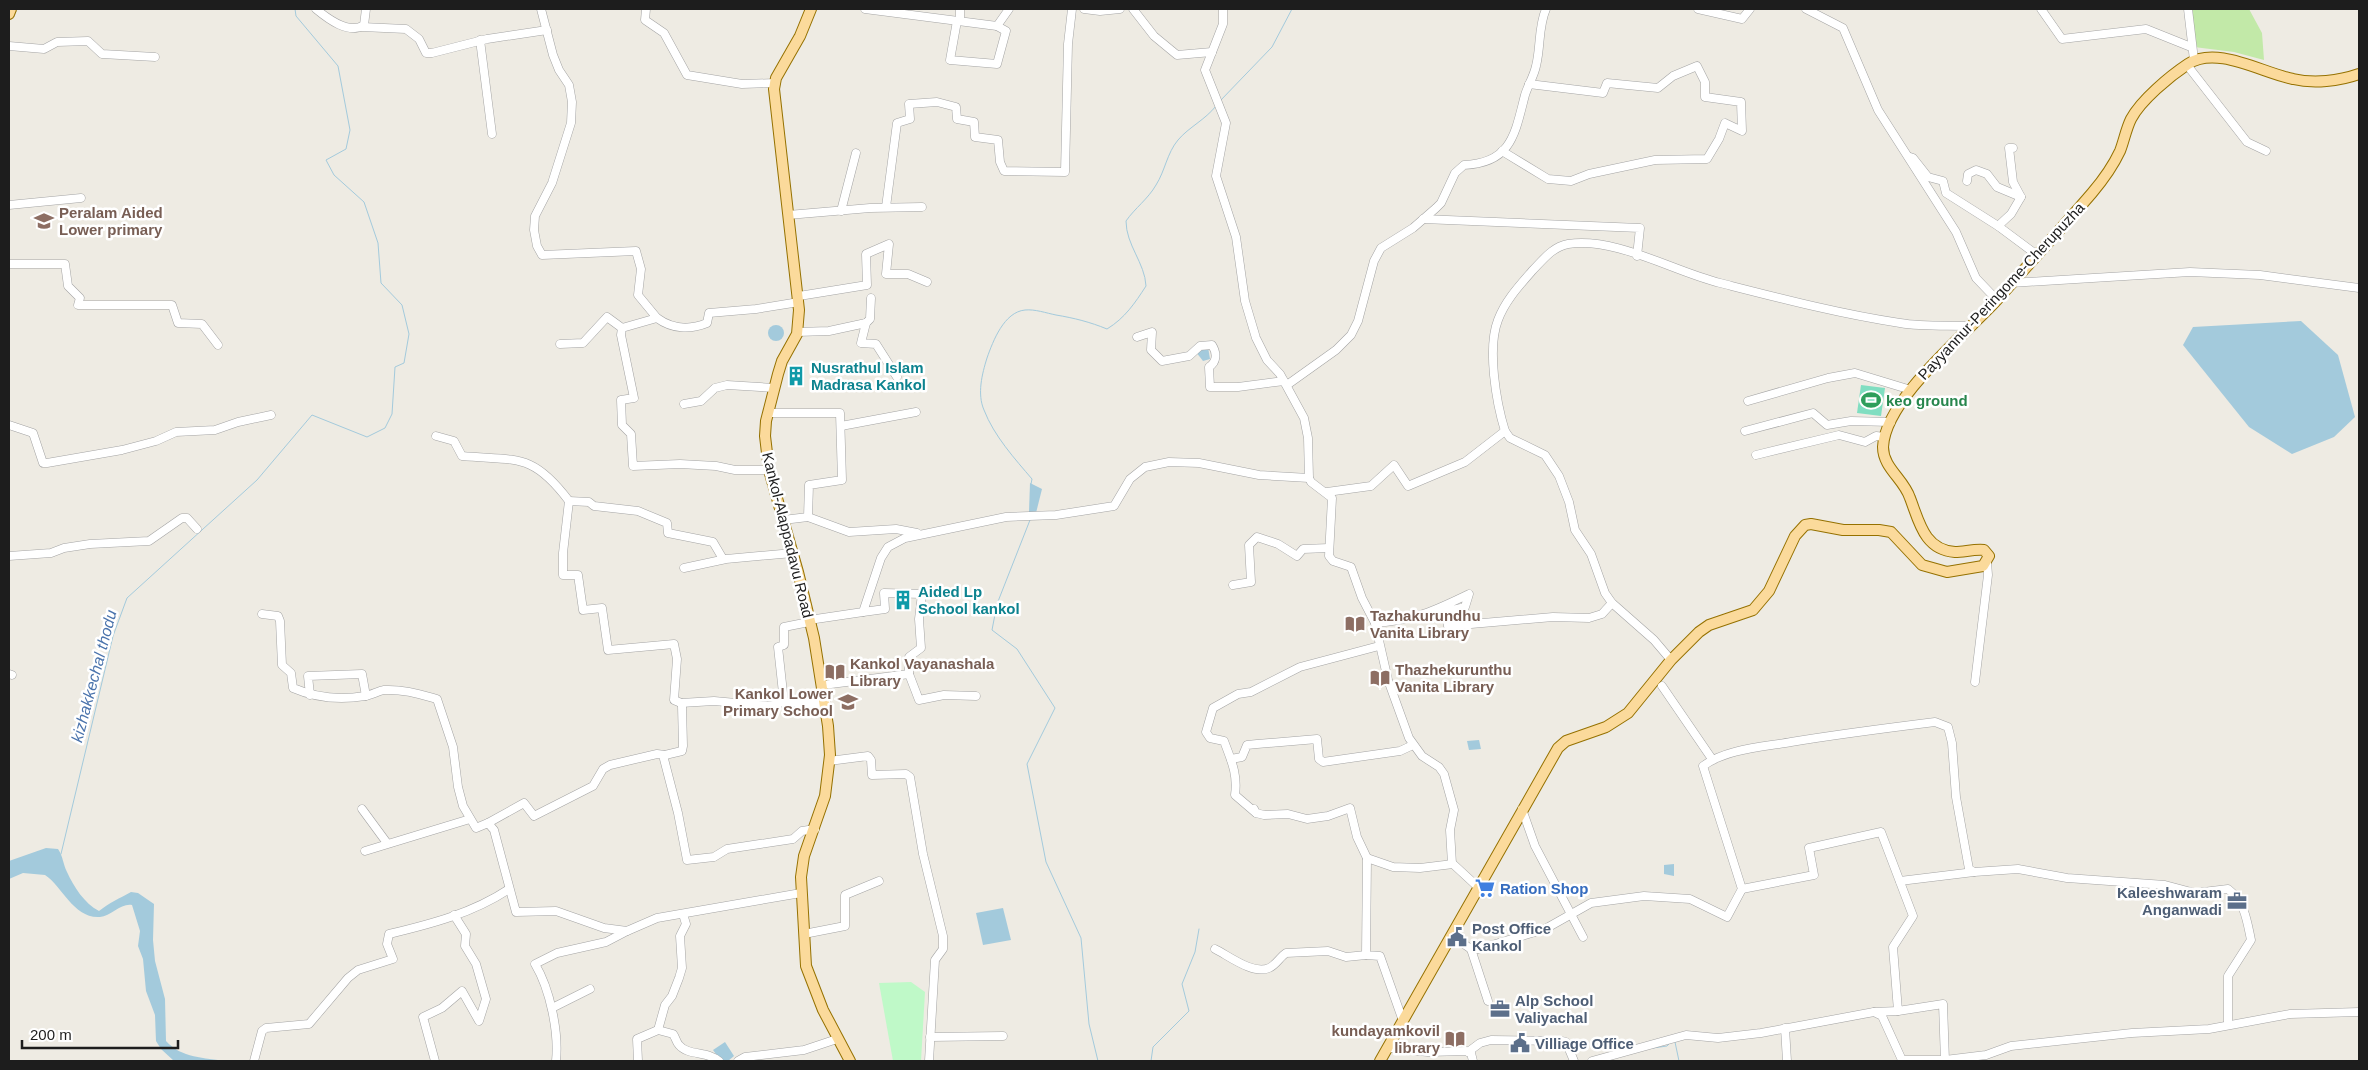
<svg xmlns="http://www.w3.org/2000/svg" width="2368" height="1070" font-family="Arial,sans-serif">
	<rect width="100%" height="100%" fill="#eeebe3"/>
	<!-- grass -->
	<polygon fill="#c2e9a8" points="2191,9 2249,9 2262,33 2264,60 2234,52 2194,47"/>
	<!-- park -->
	<polygon fill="#bff9c8" points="911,982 925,992 921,1061 893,1061 879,983"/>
	<!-- pitch -->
	<polygon fill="#80dec1" points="1861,385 1885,388 1881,416 1857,413"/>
	<!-- water -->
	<g fill="#a3cadc">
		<polygon points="2301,321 2338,355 2355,417 2334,437 2292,454 2249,427 2183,345 2193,327"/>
		<circle cx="776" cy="333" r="8"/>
		<polygon points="1208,347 1210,359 1203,361 1196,352"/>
		<polygon points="1030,483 1042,489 1036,513 1029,512"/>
		<polygon points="1479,740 1481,749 1469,750 1467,741"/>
		<path d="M46 848 58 849C63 856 63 864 67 872 74 887 84 903 99 911 109 903 120 898 131 892L138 893 154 904 153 940 155 961 165 999 166 1041C181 1058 205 1058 226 1061H174L161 1049 156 1041 155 1015 146 991 143 959 138 946 140 931 132 905C121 903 111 916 100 917 74 919 62 886 45 875L23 873 9 879V861Z"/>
		<polygon points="1674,864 1674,876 1664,874 1664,865"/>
		<polygon points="1003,908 1011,940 983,945 976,913"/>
		<polygon points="725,1042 734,1056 728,1061 721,1061 713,1050"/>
	</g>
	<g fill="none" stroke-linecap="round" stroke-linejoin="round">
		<!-- stream -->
		<g stroke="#a3cadc" stroke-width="1">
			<polyline points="1220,101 1272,47 1292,9"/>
			<path d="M1031 484 1032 479C1015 459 994 436 984 410 977 394 982 374 987 358 993 341 1004 312 1025 310 1035 309 1046 313 1056 315 1074 318 1090 322 1107 329 1125 318 1135 303 1146 286 1145 263 1126 245 1126 221 1135 208 1148 199 1156 185 1165 171 1167 153 1178 140 1189 127 1205 120 1216 106"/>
			<polyline points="1030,520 997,604 992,630 1017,649 1055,708 1027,764 1046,862 1081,938 1089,1024 1098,1061"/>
			<polyline points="61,854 113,636 127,598 257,480 312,415 367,437 385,428 392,414 395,367 404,363 409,334 402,305 381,283 378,243 364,202 334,175 326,160 346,149 350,130 338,66 296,16 295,9"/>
			<polyline points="1675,1042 1679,1061"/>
			<polyline points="1653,1048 1667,1046 1670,1043"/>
			<polyline points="1151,1061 1153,1047 1189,1011 1182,984 1195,952 1199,929"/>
		</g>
		<defs>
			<g id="minor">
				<path d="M316 9C328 19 349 35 364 25L366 9"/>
				<polyline points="541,9 553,55 559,70 569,85 572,102 571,123 552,183 535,216 534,230 537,246 542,255 636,251 641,269 638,295 657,318 622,328 621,335 634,398 621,400 622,425 631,434 633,466 680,464 716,466 735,470 769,470"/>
				<polyline points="646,9 645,20 664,33 687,75 742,84 775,83"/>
				<polyline points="865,9 997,26 1009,9"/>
				<polyline points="1084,9 1100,11 1120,9"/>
				<polyline points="1133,9 1154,36 1177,55 1212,52"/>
				<polyline points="1223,9 1223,24 1205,70 1226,123 1216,176 1236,237 1245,301 1256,338 1267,360 1280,374 1304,418 1308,438 1309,478 1311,482 1332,498 1329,556 1333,561 1351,567 1362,598 1375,623 1388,680 1409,738 1422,756 1439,767 1444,774 1454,810 1450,830 1452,864"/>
				<polyline points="1698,9 1742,19 1750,9"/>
				<polyline points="1806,9 1843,28 1878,110 1956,232 1976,278 1997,300"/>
				<polyline points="2041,9 2062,39 2146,29 2191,47"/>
				<polyline points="2188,9 2194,60"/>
				<polyline points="957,21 950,60 997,64 1006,31 997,26"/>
				<polyline points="960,21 960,9"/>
				<polyline points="362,27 406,29 419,39 426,53 432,53 487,39 547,30"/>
				<polyline points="480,40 492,134"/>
				<polyline points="9,46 44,49 57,42 88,41 102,54 155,57"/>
				<polyline points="2187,65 2247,142 2266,151"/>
				<polyline points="1502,151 1548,179 1571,181 1589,174 1655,160 1707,159 1719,139 1725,123 1742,131 1741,102 1705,97 1705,82 1697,66 1673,76 1658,88 1607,83 1603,93 1529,84"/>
				<polyline points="1910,157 1913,158 1928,177 1943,181 1946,193 1998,226 2037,255"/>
				<polyline points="1967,181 1968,174 1976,170 1987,174 1997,187 2021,197"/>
				<polyline points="9,205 81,198"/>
				<polyline points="886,207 897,123 910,119 909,104 937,102 956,107 957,119 974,122 975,137 998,140 1000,162 1004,171 1065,172 1068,44 1072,9"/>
				<polyline points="841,211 856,153"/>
				<polyline points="788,215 870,208 922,207"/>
				<polyline points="1423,219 1640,228 1637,256"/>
				<polyline points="1998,226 2011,214 2021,197 2013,182 2009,148 2013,148"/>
				<polyline points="9,264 65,264 68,286 80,298 78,305 172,305 178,323 202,324 218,345"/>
				<polyline points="2011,283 2190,272 2260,275 2359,288"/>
				<polyline points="799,296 867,285 866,254 889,244 886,274 908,274 927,282"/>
				<path d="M657 318C672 329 690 330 707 323L709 313 756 309 799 302"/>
				<polyline points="866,323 861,343 876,344 897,377"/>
				<polyline points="797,332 829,331 866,323 870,319 871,298"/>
				<path d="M1137 337 1152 332 1151 350 1162 361 1189 356 1200 346 1212 345C1217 353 1217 362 1209 367L1210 387H1238L1284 381"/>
				<polyline points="560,344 583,343 607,317 622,328"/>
				<path d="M1287 385 1336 350 1351 335 1358 321 1374 261 1381 248 1413 228 1436 208 1441 203 1455 173 1464 165C1512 163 1515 133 1525 95 1528 85 1534 76 1536 66 1541 46 1538 27 1546 9"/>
				<polyline points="1748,401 1828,378 1855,373 1911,390"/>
				<polyline points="684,404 701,401 715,388 727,385 774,388"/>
				<polyline points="768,413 840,413 842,480 809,485 808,517 783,520"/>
				<polyline points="9,425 33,433 43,463 47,463 122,450 156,441 176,432 215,430 238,422 271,415"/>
				<polyline points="841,426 916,412"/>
				<polyline points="1745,431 1813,413 1827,425 1851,421 1891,422"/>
				<path d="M436 436 454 441 462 456C517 461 532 452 569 501"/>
				<polyline points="1756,455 1839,435 1865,442 1876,436 1885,437"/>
				<polyline points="1327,492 1371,486 1394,465 1408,486 1465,462 1505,431"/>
				<polyline points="808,517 849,532 896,529 917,533"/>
				<polyline points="9,556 51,553 64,548 90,544 149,541 182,518 187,518 197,529"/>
				<polyline points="723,559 713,542 668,533 667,523 638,511 594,506 589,502 569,501 563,553 563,575 578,575 583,610 602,608 608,650 674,644 677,659 674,700 681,703 682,706 683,746 682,751 665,755 664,759 678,813 687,860 714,857 727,849 793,839 802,831 815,829"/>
				<polyline points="684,568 726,559 793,553"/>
				<polyline points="1233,585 1251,582 1249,545 1257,537 1278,544 1297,556 1303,549 1329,548"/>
				<polyline points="863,612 885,609 884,593 922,594 919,619 921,648 909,657 909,674"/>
				<path d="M262 614 278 616 280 621 282 665 291 673 293 688C316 698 341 700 365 696 372 695 378 691 384 690 403 689 419 694 437 699L453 747 458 787 463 806 476 828 488 823 494 830 516 912 556 911 604 928 627 931 657 918 801 893"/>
				<polyline points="809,620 863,612 881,558 888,547 905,538 1006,517 1056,515 1114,506 1130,479 1145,467 1169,462 1199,463 1259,475 1309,478"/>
				<path d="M1375 623C1415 620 1434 611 1469 594L1465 607 1445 612 1448 626 1553 617 1589 618 1602 614 1612 603"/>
				<path d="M1671 660 1654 640 1612 603 1605 593 1591 554 1575 530 1569 502 1559 476 1545 455 1510 438 1505 431C1496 402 1487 348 1498 320 1505 301 1519 286 1532 271 1543 260 1552 247 1568 244 1617 237 1672 271 1720 283 1779 298 1840 314 1900 323 1923 327 1948 325 1972 326"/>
				<polyline points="9,674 12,675"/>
				<polyline points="1975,682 1988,575 1987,562"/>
				<polyline points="823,685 909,674 919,700 944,695 976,696"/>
				<polyline points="1662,686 1712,759"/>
				<polyline points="310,695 308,676 362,674 366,696"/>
				<polyline points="784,702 778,647 784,645 784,627 809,622"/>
				<polyline points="681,703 714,701 769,706 784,702 827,704"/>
				<polyline points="1231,759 1242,757 1247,745 1257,744 1317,739 1319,759 1323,762 1400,751 1413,745"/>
				<polyline points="829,761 868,756 871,760 872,775 906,774 910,777 923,854 943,936 943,949 935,960 929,1061"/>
				<polyline points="362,809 387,843"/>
				<polyline points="1254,809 1256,813 1264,815 1288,814 1307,819 1328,816 1350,808 1357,837 1367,858 1393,867 1420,868 1453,864 1479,888"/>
				<polyline points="1522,809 1535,846 1583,937"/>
				<path d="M1256 813 1235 795C1238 774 1231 760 1224 741L1210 738 1206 732 1213 708 1238 694 1251 692 1300 667 1379 646"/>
				<polyline points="488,823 524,803 534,816 593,786 603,769 610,765 657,754 665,755"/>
				<polyline points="365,851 470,819"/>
				<polyline points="1367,858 1366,955 1380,956 1403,1021"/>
				<polyline points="1900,881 1974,872"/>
				<polyline points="1742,889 1814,875 1809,848 1881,832 1913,916 1893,947 1898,1011 1943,1004 1945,1061"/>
				<polyline points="804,934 845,926 845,895 879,881"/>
				<path d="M1452 936 1471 949H1479L1545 929 1591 903 1644 896 1690 899 1727 917 1742 889 1703 766C1726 749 1763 747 1791 742 1839 734 1887 728 1935 722L1948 727 1952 743 1956 797 1969 869 1974 872 2018 869 2067 878 2165 885 2195 893 2228 889C2245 902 2247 921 2251 940L2228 976V1025"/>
				<path d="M1215 949C1229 956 1253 975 1269 968 1276 965 1280 957 1286 953L1328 951 1346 957 1366 955"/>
				<polyline points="1471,949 1488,1001"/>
				<polyline points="552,1008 590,989"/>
				<polyline points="1874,1012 1898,1011"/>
				<polyline points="1785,1028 1787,1061"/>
				<polyline points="658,1030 665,1005 672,996 679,978 682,968 680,936 686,924 683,914"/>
				<polyline points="930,1037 1003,1036"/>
				<polyline points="1389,1048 1428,1052 1466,1051 1471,1053 1473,1061"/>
				<polyline points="1468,1052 1480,1043 1491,1040 1562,1041 1566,1042 1574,1061"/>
				<path d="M254 1061 262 1031 266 1028 309 1024 348 978 358 970 393 959 387 944 389 934C431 924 473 913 509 889"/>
				<polyline points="435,1061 423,1017 442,1008 462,991 479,1021 486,999 476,964 465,946 466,934 454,915"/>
				<path d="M556 1061C559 1032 550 989 535 964L557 953 606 942 627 931"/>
				<path d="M638 1061 637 1039 658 1030 673 1034C676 1038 676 1042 679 1045 688 1056 708 1051 719 1061"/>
				<polyline points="738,1061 745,1057 804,1050 837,1039"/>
				<polyline points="1592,1061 1686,1035 1718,1038 1761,1033 1874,1012 1882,1016 1902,1060 1945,1060 1986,1055 2011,1046 2132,1033 2209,1029 2290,1014 2359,1012"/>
			</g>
			<g id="major">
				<polyline points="811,9 800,36 776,78 774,89 799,310 797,334 782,361 778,374 766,421 765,436 769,470 798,572 814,638 828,726 830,755 825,796 804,856 801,877 806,966 823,1010 850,1061"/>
				<polyline points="9,14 11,9"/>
				<path d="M1380 1061 1558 748 1566 741 1606 727 1628 713 1671 660 1699 632 1709 625 1753 610 1769 591 1795 536 1805 525 1811 524 1843 530H1879L1891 532 1922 565 1947 572 1983 566 1989 556 1984 550C1974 549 1964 552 1955 552 1924 550 1919 521 1910 498 1904 479 1883 468 1883 447 1885 399 1966 334 1997 300 2029 264 2061 229 2092 193 2103 180 2113 166 2120 151 2124 141 2126 129 2131 119 2141 100 2170 76 2188 64 2217 45 2262 73 2293 79 2314 84 2339 81 2359 74"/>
			</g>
		</defs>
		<!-- minor casing -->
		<use href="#minor" stroke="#a4a4a4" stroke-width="9"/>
		<!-- major casing -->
		<use href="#major" stroke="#957100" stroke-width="12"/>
		<!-- minor -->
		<use href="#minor" stroke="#fff" stroke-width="8"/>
		<!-- major -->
		<use href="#major" stroke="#fbda9b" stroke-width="10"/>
	</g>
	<!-- icons -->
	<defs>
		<symbol id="school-bare" viewBox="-9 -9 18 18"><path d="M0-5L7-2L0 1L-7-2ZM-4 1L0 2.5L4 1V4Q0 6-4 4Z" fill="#8d6e63" stroke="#fff" stroke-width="2.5" paint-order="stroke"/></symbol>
		<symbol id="building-bare" viewBox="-9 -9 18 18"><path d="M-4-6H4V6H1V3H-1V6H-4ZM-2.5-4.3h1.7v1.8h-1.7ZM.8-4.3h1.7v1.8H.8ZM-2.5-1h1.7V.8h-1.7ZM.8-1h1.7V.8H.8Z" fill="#0f9aa8" stroke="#fff" stroke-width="2.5" paint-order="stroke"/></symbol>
		<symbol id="stadium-bare" viewBox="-9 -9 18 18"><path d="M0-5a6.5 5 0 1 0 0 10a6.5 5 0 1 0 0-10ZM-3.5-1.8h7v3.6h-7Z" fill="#2e9e5b" stroke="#fff" stroke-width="2.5" paint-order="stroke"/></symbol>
		<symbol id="library-bare" viewBox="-9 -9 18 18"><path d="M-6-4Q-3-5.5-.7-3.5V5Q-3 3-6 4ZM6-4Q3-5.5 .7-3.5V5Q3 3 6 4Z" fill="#8d6e63" stroke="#fff" stroke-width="2.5" paint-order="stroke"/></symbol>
		<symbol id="supermarket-bare" viewBox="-9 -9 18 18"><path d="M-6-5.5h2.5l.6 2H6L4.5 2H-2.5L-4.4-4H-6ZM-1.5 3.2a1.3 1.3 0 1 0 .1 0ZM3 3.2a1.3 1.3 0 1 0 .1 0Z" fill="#3f7fe0" stroke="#fff" stroke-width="2.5" paint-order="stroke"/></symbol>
		<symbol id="office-bare" viewBox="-9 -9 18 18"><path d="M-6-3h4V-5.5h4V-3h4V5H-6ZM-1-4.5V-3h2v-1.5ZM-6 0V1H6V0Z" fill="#5c6f8a" stroke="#fff" stroke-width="2.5" paint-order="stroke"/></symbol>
		<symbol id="civic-bare" viewBox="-9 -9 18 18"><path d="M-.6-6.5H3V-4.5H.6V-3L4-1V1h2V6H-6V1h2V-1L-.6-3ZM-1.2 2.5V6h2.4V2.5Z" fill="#5c6f8a" stroke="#fff" stroke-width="2.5" paint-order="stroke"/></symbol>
	</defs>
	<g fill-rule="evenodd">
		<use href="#school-bare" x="30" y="207" width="28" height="28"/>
		<use href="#building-bare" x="782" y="362" width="28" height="28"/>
		<use href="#stadium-bare" x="1857" y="386" width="28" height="28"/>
		<use href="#building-bare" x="889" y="586" width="28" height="28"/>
		<use href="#library-bare" x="1341" y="610" width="28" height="28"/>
		<use href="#library-bare" x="821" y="658" width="28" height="28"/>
		<use href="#library-bare" x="1366" y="664" width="28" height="28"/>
		<use href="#school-bare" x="834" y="688" width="28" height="28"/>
		<use href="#supermarket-bare" x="1471" y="874" width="28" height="28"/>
		<use href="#office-bare" x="2223" y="887" width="28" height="28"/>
		<use href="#civic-bare" x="1443" y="923" width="28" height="28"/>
		<use href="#office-bare" x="1486" y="995" width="28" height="28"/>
		<use href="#library-bare" x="1441" y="1025" width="28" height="28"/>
		<use href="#civic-bare" x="1506" y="1029" width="28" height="28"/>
	</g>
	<g text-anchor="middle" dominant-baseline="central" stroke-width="5" stroke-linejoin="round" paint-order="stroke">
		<!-- education labels -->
		<g font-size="15" font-weight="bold" fill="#785e54" stroke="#fff" text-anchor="start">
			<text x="59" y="212">Peralam Aided<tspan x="59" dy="17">Lower primary</tspan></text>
			<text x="1370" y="615">Tazhakurundhu<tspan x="1370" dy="17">Vanita Library</tspan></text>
			<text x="850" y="663">Kankol Vayanashala<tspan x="850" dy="17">Library</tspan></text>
			<text x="1395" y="669">Thazhekurunthu<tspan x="1395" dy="17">Vanita Library</tspan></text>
			<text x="833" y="693" text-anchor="end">Kankol Lower<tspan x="833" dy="17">Primary School</tspan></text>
			<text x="1440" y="1030" text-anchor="end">kundayamkovil<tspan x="1440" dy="17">library</tspan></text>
		</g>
		<!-- street labels -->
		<g font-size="15" fill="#1d1d1d" stroke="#fff">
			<text transform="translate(2001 291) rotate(-47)">Payyannur-Peringome-Cherupuzha</text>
			<text transform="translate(788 535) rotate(76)">Kankol-Alappadavu Road</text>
		</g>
		<!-- culture labels -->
		<g font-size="15" font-weight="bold" fill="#0d838f" stroke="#fff" text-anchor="start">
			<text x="811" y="367">Nusrathul Islam<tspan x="811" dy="17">Madrasa Kankol</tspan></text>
			<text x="918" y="591">Aided Lp<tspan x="918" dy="17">School kankol</tspan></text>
		</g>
		<!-- leisure labels -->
		<g font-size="15" font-weight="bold" fill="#27864d" stroke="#fff" text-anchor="start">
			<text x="1886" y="400">keo ground</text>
		</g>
		<!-- shop labels -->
		<g font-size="15" font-weight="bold" fill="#366cbe" stroke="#fff" text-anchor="start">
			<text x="1500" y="888">Ration Shop</text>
		</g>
		<!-- service labels -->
		<g font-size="15" font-weight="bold" fill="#4e5e75" stroke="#fff" text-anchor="start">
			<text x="2222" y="892" text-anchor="end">Kaleeshwaram<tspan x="2222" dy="17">Anganwadi</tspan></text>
			<text x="1472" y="928">Post Office<tspan x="1472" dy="17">Kankol</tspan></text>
			<text x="1515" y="1000">Alp School<tspan x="1515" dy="17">Valiyachal</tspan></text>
			<text x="1535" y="1043">Villiage Office</text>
		</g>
		<!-- water labels -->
		<g font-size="16" font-style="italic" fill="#4a73ac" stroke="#fff">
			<text transform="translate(94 676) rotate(-75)">kizhakkechal thodu</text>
		</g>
	</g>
	<!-- border -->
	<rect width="2368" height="1070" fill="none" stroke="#1d1d1d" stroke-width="20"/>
	<!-- scale -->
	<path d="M22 1040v8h156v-8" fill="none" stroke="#1d1d1d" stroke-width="2.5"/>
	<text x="30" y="1040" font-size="15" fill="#1d1d1d" stroke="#ffffff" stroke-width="4" paint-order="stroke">200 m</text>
</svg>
